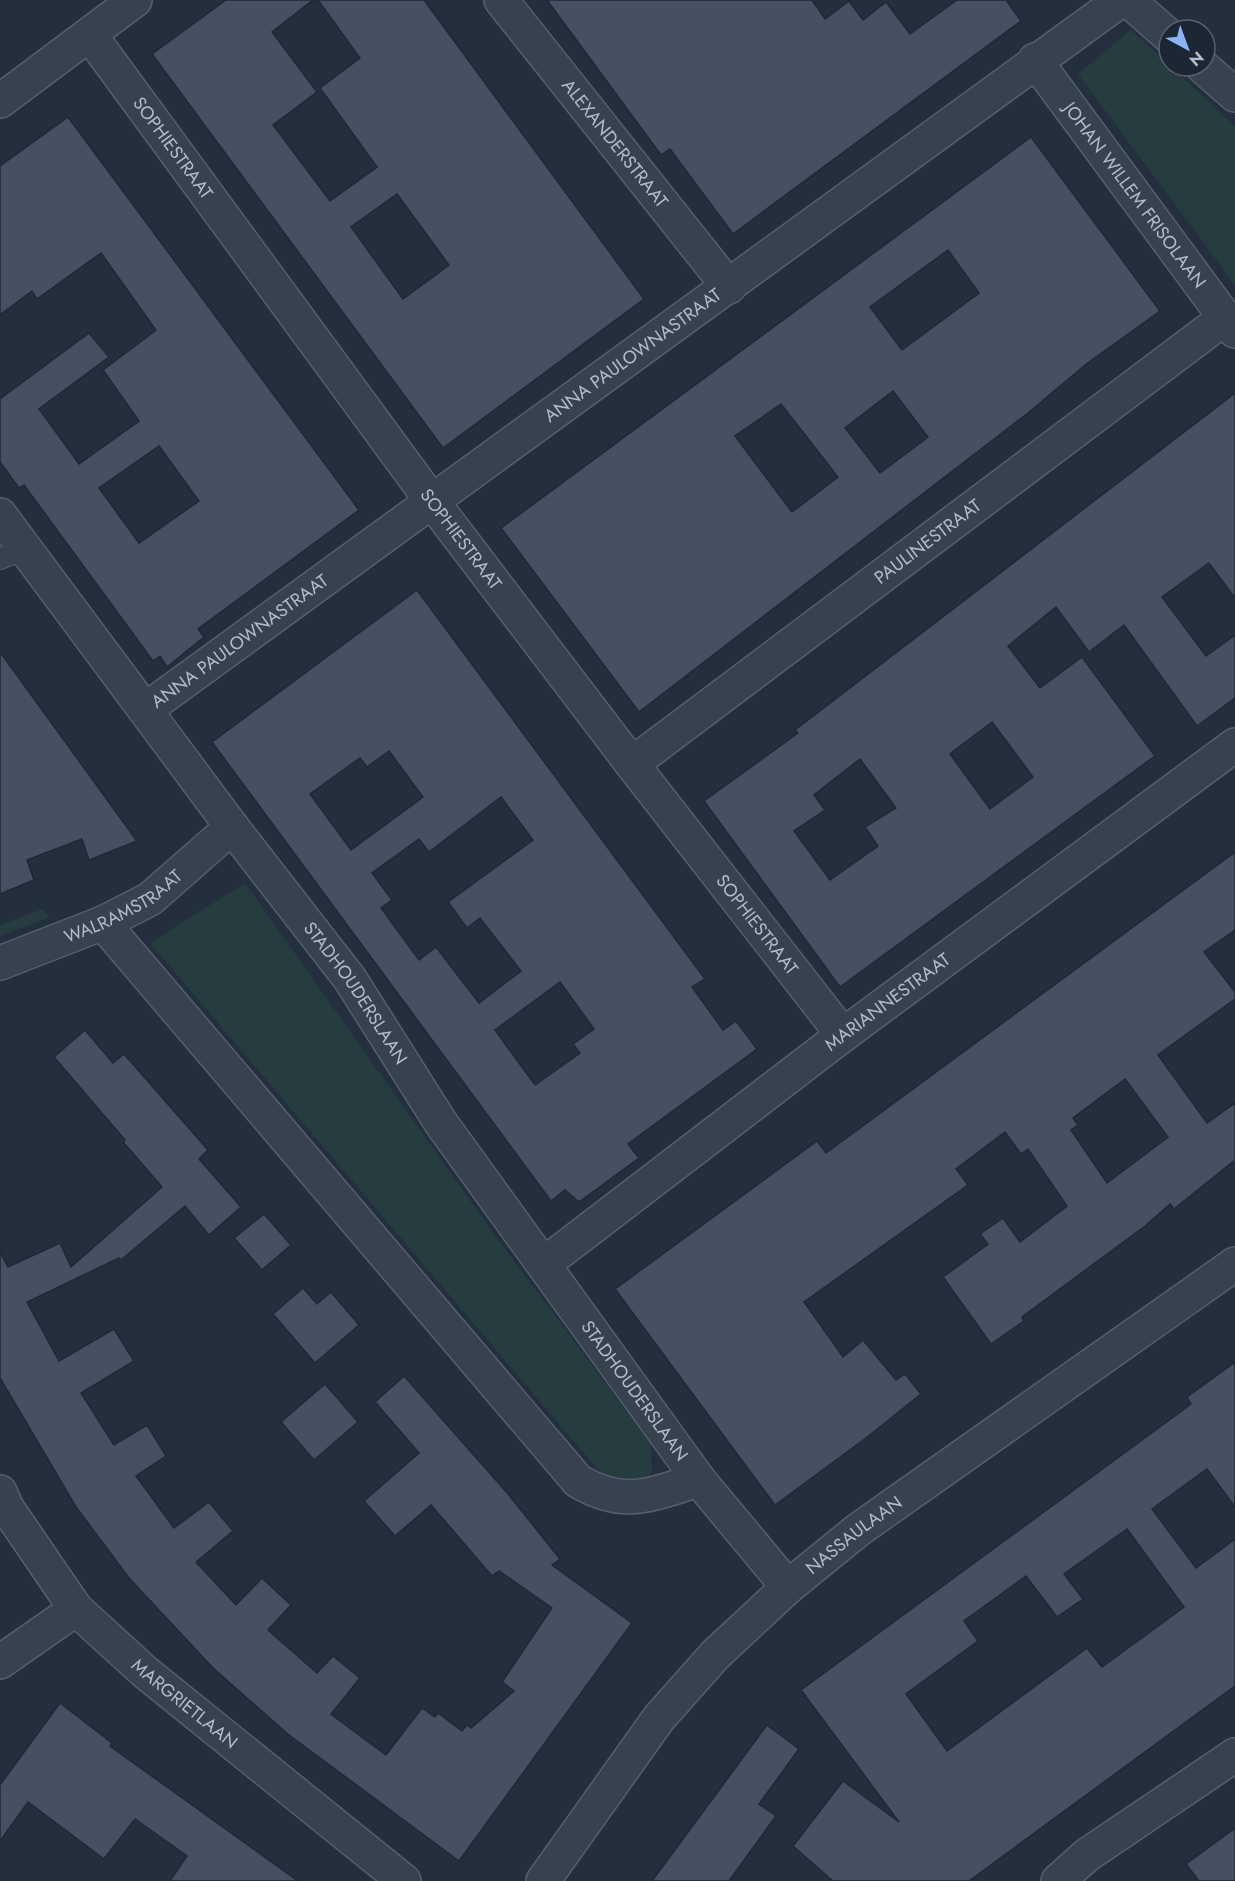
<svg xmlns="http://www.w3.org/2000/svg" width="1235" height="1881" font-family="Jost,sans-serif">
	<rect width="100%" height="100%" fill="#242f3e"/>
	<!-- green -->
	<g fill="#263c3f">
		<polygon points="1131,30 1235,126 1235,285 1078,74"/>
		<polygon points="245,883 491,1230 651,1444 652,1471 646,1481 616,1491 150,943"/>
		<polygon points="43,909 49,918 0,936 0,925"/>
	</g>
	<!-- building -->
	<g fill="#455162" stroke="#1f2835" stroke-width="1.5" fill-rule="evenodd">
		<path d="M226 0H313L272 32 317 92 273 125 330 201 377 167 320 88 360 58 318 0H424L644 299 443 448 152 54ZM397 194 449 265 403 299 351 227Z"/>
		<polygon points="547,0 812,0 825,19 849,1 863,20 886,2 910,34 957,0 1006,0 1021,21 733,234 670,149 661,155"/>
		<path d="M68 117 359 510 198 629 204 637 167 667 160 656 153 661 24 485 19 488 0 462V399L89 333 109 357 39 409 79 464 139 421 103 370 156 330 101 253 37 299 32 291 0 315V166ZM159 446 199 501 139 543 99 488Z"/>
		<path d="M1031 137 1160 311 1085 365 1028 413 639 712 501 528ZM948 250 979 293 902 350 870 307ZM893 391 928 437 880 473 845 428ZM781 404 838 477 792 512 735 436Z"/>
		<path d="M1235 393V598L1209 563 1162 597 1206 656 1235 635V698L1197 726 1124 625 1089 652 1056 607 1008 646 1040 688 1082 657 1155 756 840 987 704 801 798 733 795 730ZM992 722 1033 777 990 809 950 754ZM860 759 896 808 865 827 878 846 830 880 794 831 825 810 814 795Z"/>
		<path d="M417 590 705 979 692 987 723 1030 736 1021 757 1049 628 1144 639 1158 579 1202 565 1190 551 1201 212 742ZM389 751 423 797 351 850 310 794 360 758 367 767ZM501 797 533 840 448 902 467 928 480 918 521 971 479 1003 436 947 419 960 381 908 392 900 372 873 419 839 429 852ZM560 982 594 1029 573 1044 580 1053 535 1085 495 1030Z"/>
		<polygon points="0,652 137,841 89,860 82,839 27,860 34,880 0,894"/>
		<path d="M1235 852V930L1204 952 1235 992V999L1158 1055 1207 1123 1235 1103V1160L1174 1209 1170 1204 1145 1226 1022 1317 1024 1321 991 1344 943 1277 988 1244 980 1234 1003 1218 1020 1242 1067 1206 1028 1149 1021 1154 1005 1132 956 1169 968 1185 804 1302 843 1357 863 1340 896 1380 905 1374 921 1394 866 1438 775 1505 615 1289 817 1141 826 1153ZM1125 1079 1168 1137 1107 1183 1071 1130 1078 1125 1073 1118Z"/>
		<polygon points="85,1030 113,1063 124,1054 208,1150 199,1159 241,1207 209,1235 185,1206 121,1260 119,1258 27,1302 59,1361 114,1329 134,1361 81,1393 114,1445 147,1425 166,1456 136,1476 174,1528 209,1502 233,1531 196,1562 236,1605 262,1578 291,1605 268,1630 317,1673 333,1656 360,1678 331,1714 386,1755 422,1708 435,1717 438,1713 462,1731 467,1725 471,1728 514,1691 502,1682 552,1608 499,1571 492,1576 431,1505 395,1536 364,1501 419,1453 375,1402 404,1376 509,1495 560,1559 552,1565 632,1623 459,1861 289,1735 213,1668 129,1578 76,1507 0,1378 0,1252 8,1267 60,1243 71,1267 162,1187 123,1142 125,1140 54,1057"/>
		<polygon points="264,1214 291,1245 262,1270 234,1238"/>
		<polygon points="303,1288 317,1304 331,1292 359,1325 315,1363 273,1314"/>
		<path d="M1235 1362V1507L1207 1469 1152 1509 1196 1568 1235 1539V1686L969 1881H833L793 1846 843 1781 899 1822 801 1690 1191 1404 1187 1397ZM1127 1529 1184 1607 1102 1667 1087 1648 947 1751 906 1694 978 1641 964 1621 1026 1576 1057 1617 1083 1599 1064 1574Z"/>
		<polygon points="325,1384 358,1422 314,1460 281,1422"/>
		<polygon points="60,1703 112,1743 110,1746 298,1881 170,1881 187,1856 135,1819 104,1859 28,1802 0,1841 0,1785"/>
		<polygon points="767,1725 799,1749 759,1804 776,1816 729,1881 652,1881"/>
		<polygon points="1235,1828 1235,1881 1199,1881 1186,1864"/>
	</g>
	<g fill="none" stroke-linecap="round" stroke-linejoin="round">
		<defs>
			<polyline id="lane" points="0,559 26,549"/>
			<g id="street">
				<path id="s1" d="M501 0 729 287"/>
				<polyline points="1128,0 1169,36"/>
				<path id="s2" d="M90 35 431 500 632 764 843 1035"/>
				<path id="s3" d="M1035 60 1235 331"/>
				<polyline points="1202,66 1235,95"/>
				<polyline points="0,101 135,0"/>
				<path id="s4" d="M0 515 232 827 350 979 441 1123 699 1480 788 1587"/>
				<path id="s5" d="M145 710 1121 0"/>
				<path id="s6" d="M632 764 1225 318"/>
				<path d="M103 923 578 1481C625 1509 651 1494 699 1480"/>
				<path id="s7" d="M0 963 103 923 150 899 232 827"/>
				<path id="s8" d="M544 1264 843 1035 1235 745"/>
				<path id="s9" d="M0 1492 7 1508 76 1609 145 1672 404 1881"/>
				<polyline points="0,1662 76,1609"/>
				<path id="s10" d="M543 1881 659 1718 715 1655 788 1587 858 1530 1235 1264"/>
				<polyline points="1058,1881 1087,1855 1235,1755"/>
			</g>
		</defs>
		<!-- lane casing -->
		<use href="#lane" stroke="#565f6c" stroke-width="22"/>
		<!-- street casing -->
		<use href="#street" stroke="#565f6c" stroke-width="36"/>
		<!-- lane -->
		<use href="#lane" stroke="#38414e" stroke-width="20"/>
		<!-- street -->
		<use href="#street" stroke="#38414e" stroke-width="33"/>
	</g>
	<g text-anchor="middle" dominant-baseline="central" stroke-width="6" stroke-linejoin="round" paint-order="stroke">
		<!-- street labels -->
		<g font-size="18" fill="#b4bcc9" stroke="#1d2633">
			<text stroke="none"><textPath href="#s1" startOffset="183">ALEXANDERSTRAAT</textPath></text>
			<text stroke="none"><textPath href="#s2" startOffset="140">SOPHIESTRAAT</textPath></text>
			<text stroke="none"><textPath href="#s3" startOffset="168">JOHAN WILLEM FRISOLAAN</textPath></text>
			<text stroke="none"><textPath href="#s5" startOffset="603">ANNA PAULOWNASTRAAT</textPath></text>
			<text stroke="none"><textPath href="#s2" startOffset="626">SOPHIESTRAAT</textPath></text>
			<text stroke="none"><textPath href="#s6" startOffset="370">PAULINESTRAAT</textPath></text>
			<text stroke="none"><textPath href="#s5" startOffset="117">ANNA PAULOWNASTRAAT</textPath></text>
			<text stroke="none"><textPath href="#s7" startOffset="136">WALRAMSTRAAT</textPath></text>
			<text stroke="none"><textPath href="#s2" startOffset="1112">SOPHIESTRAAT</textPath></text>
			<text stroke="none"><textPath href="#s4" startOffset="596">STADHOUDERSLAAN</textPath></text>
			<text stroke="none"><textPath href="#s8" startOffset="432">MARIANNESTRAAT</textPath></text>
			<text stroke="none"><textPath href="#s4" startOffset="1082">STADHOUDERSLAAN</textPath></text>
			<text stroke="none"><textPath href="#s10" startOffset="468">NASSAULAAN</textPath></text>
			<text stroke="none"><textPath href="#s9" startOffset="284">MARGRIETLAAN</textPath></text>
		</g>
	</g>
	<!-- north arrow -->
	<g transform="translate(1187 48) rotate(139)"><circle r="28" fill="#1d2633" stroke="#59626f" stroke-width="1.5"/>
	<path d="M0-4.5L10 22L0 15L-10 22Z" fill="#8ab4f8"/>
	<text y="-9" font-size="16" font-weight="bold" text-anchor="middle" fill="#b4bcc9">N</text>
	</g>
</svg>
